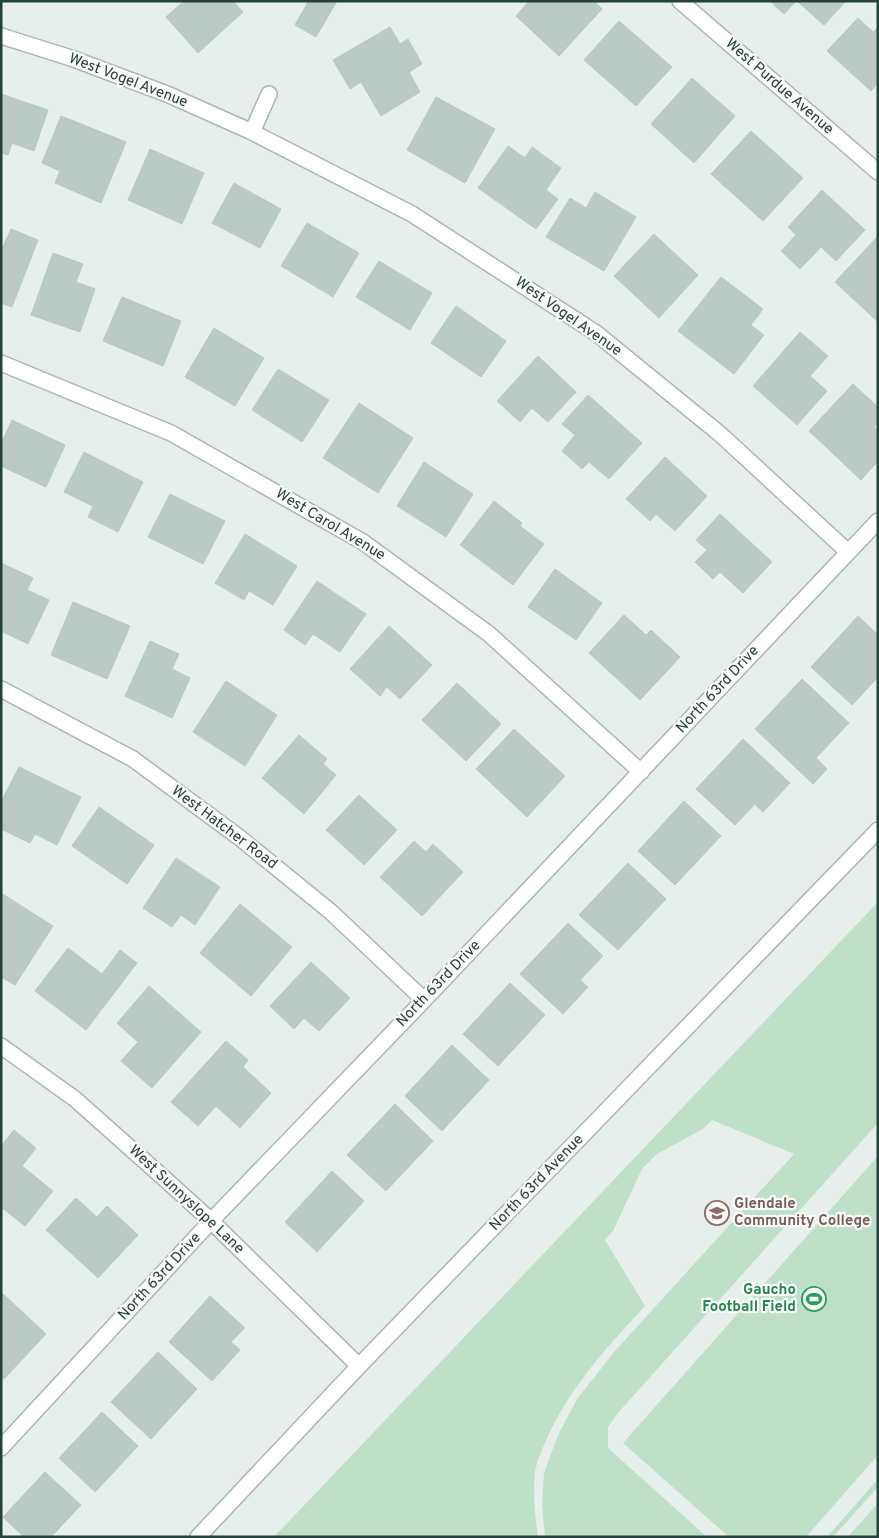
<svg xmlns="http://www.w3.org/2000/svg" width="879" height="1538" font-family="Overpass,sans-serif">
	<rect width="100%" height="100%" fill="#e6efeb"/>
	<!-- green -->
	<g fill="#bfe0c8">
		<path d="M878 902V1123L617 1414 608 1427V1448L707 1537H545L542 1505 544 1473 558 1435 577 1399 615 1351 794 1154 712 1120 703 1129 657 1154 642 1169 613 1231 605 1240 645 1306C608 1346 571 1386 548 1436 543 1447 537 1460 535 1472 533 1494 535 1516 538 1537H274Z"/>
		<polygon points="878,1156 878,1455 806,1537 729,1537 623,1443"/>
		<polygon points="878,1479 878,1487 833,1537 827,1537"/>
		<polygon points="878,1503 878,1537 848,1537"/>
	</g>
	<!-- building -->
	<g fill="#bbcac4" stroke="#b8c9c2">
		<polygon points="184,1 233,1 243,12 198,53 166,17"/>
		<polygon points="307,1 337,1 316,37 295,25 308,2"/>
		<polygon points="529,1 594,1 602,9 559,56 516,16"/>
		<polygon points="770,1 796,1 784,14"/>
		<polygon points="797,1 846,1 824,25"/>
		<polygon points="858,18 873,32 878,27 878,83 871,91 827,51"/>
		<polygon points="619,21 672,67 636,106 584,60"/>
		<polygon points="390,27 400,44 408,39 422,64 409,72 420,92 381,116 361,82 350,89 333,60"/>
		<polygon points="692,78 735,116 694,163 651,124"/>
		<polygon points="1,94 48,110 34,151 12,143 8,155 1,153"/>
		<polygon points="436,97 495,129 465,183 407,150"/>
		<polygon points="61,116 126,142 101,203 55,183 60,171 42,163"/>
		<polygon points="751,131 803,178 763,221 711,174"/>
		<polygon points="508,146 525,158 532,147 561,168 546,190 558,199 536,229 478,188"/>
		<polygon points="150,149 204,173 182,224 128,200"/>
		<polygon points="234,183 281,209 260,248 212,223"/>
		<polygon points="822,190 865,230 836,261 821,247 800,269 781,251 796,235 788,227"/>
		<polygon points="595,192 636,217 604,271 546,237 570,198 586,208"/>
		<polygon points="307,223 359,253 333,297 281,266"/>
		<polygon points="11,229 38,240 12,307 1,303 1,251"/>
		<polygon points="654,234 698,275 659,318 614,276"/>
		<polygon points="877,237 878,238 878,322 835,282"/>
		<polygon points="53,253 83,264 76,282 95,289 80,332 31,315"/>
		<polygon points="379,261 432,293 410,330 356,297"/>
		<polygon points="721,277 763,309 751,325 764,335 734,374 678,331"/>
		<polygon points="122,297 181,321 163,366 103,341"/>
		<polygon points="456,306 506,341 481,377 431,343"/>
		<polygon points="214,328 264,358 235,406 185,377"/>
		<polygon points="800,332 828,356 810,376 827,391 797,425 753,386"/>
		<polygon points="538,356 576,392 548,422 532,408 520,422 497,401"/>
		<polygon points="278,369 329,400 302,442 252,410"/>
		<polygon points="853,384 878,407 878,423 874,427 878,431 878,461 861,480 809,431"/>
		<polygon points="588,395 642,443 609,479 589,462 582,469 562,451 575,435 562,424"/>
		<polygon points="359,403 413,438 378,493 323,458"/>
		<polygon points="12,420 65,445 46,487 1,466 1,444"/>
		<polygon points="84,452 143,482 118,532 88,517 93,506 64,492"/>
		<polygon points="665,457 707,496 675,531 656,514 650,521 626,499"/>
		<polygon points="424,462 473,494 446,537 397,506"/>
		<polygon points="170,494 225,521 203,564 148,537"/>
		<polygon points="494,501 522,523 520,526 544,544 513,585 460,545"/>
		<polygon points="720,514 772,562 743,593 720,572 713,579 695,562 707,550 696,540"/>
		<polygon points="245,534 297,566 273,605 249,591 244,600 215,583"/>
		<polygon points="1,563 33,578 27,590 49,600 28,644 1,631"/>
		<polygon points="555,569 602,603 576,640 528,607"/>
		<polygon points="317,581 366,614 340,652 313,634 305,645 284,630"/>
		<polygon points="73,602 130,626 107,679 51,655"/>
		<polygon points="624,615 646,635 651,630 680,657 640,700 589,653"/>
		<polygon points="858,616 878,635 878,677 852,705 811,667"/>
		<polygon points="389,626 432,665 400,699 387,687 380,696 350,669"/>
		<polygon points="150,641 179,654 172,669 190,678 172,718 125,696"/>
		<polygon points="802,679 849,723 816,758 827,769 813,784 755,729"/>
		<polygon points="226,681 277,715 245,766 193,732"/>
		<polygon points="457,683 501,724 466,761 422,720"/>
		<polygon points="514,729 565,776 527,817 476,769"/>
		<polygon points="299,735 327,759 323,764 336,775 304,814 262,778"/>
		<polygon points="743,739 790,783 763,812 755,804 735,825 696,789"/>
		<polygon points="19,767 81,797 57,845 35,834 30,843 1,829 1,802"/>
		<polygon points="359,795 397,830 364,865 326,830"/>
		<polygon points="684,801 721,836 675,885 638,851"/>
		<polygon points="99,807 154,845 127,884 72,846"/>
		<polygon points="414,841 426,852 433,844 463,872 422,916 380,877"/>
		<polygon points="176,858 220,887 195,925 181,915 172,927 143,908"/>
		<polygon points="628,863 666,899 618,950 579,915"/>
		<polygon points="1,893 53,926 15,985 1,977"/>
		<polygon points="240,904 292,947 251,996 200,953"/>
		<polygon points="568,923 603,956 580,980 588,987 563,1014 520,974"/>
		<polygon points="68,948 102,974 120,950 137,963 86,1030 35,991"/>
		<polygon points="311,962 350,998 319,1031 304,1018 294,1029 270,1006"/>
		<polygon points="510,983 545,1015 498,1066 463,1034"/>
		<polygon points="149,986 201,1032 152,1088 121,1061 138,1042 117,1023"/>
		<polygon points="226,1041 248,1060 243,1067 271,1093 240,1128 216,1106 198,1126 171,1102"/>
		<polygon points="452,1045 489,1080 442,1131 405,1096"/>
		<polygon points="395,1104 433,1141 386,1191 347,1155"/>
		<polygon points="14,1130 36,1148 22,1166 53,1191 25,1226 1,1207 1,1146"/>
		<polygon points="332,1171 364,1201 317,1252 285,1222"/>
		<polygon points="76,1198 97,1217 107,1206 138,1235 98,1278 46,1230"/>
		<polygon points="1,1292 46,1334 4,1379 1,1376"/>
		<polygon points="210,1296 245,1328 231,1342 240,1350 212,1381 169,1342"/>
		<polygon points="158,1352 197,1389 151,1439 111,1402"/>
		<polygon points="102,1412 138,1446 95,1492 59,1458"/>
		<polygon points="45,1472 81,1505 51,1537 24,1537 3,1517"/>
	</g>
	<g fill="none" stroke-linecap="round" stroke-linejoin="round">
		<defs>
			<g id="minor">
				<polyline points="680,1 878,172"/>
				<polyline points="1,36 71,58 167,94 252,132 412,214 596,333 720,434 848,552"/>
				<polyline points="252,132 269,94"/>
				<polyline points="1,363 171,433 363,542 489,634 641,772"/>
				<polyline points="1,689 133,759 240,838 331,912 424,1000"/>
				<polyline points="1,1046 75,1099 175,1188 211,1221 359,1366"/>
				<polyline points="1,1448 211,1221 424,1000 878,521"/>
				<polyline points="198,1537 359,1366 878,830"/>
			</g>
		</defs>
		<!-- minor casing -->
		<use href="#minor" stroke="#a8b8b2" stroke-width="18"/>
		<!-- minor -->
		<use href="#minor" stroke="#fff" stroke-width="15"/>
	</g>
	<!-- icons -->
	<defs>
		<symbol id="university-ring" viewBox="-11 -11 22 22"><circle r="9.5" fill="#f7fbf9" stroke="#8d6e63" stroke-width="1.5"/><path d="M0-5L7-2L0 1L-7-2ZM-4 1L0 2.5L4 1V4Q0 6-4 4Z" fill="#8d6e63"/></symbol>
		<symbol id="stadium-ring" viewBox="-11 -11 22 22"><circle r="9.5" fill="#f7fbf9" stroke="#2e9e5b" stroke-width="1.5"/><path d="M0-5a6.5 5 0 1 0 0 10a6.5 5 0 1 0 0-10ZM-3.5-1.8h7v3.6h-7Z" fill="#2e9e5b"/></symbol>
	</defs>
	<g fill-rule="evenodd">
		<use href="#university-ring" x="703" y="1199" width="28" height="28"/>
		<use href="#stadium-ring" x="800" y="1285" width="28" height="28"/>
	</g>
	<g text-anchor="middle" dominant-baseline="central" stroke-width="4.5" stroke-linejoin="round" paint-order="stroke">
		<!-- street labels -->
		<g font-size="15" fill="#24423a" stroke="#f7fbf9">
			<text transform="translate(128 81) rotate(21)">West Vogel Avenue</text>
			<text transform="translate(779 87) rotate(41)">West Purdue Avenue</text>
			<text transform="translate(568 317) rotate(35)">West Vogel Avenue</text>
			<text transform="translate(330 525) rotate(31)">West Carol Avenue</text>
			<text transform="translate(718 690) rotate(-47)">North 63rd Drive</text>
			<text transform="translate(224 828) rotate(37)">West Hatcher Road</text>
			<text transform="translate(439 984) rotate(-46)">North 63rd Drive</text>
			<text transform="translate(537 1183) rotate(-46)">North 63rd Avenue</text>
			<text transform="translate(186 1200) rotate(43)">West Sunnyslope Lane</text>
			<text transform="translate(160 1277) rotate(-47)">North 63rd Drive</text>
		</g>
		<!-- education labels -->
		<g font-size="15" font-weight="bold" fill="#785e54" stroke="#f7fbf9" text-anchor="start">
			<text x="734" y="1204">Glendale<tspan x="734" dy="17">Community College</tspan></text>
		</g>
		<!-- leisure labels -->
		<g font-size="15" font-weight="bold" fill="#27864d" stroke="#f7fbf9" text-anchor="end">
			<text x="796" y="1290">Gaucho<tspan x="796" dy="17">Football Field</tspan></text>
		</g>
	</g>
	<!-- border -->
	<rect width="879" height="1538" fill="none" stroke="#24423a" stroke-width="5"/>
</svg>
